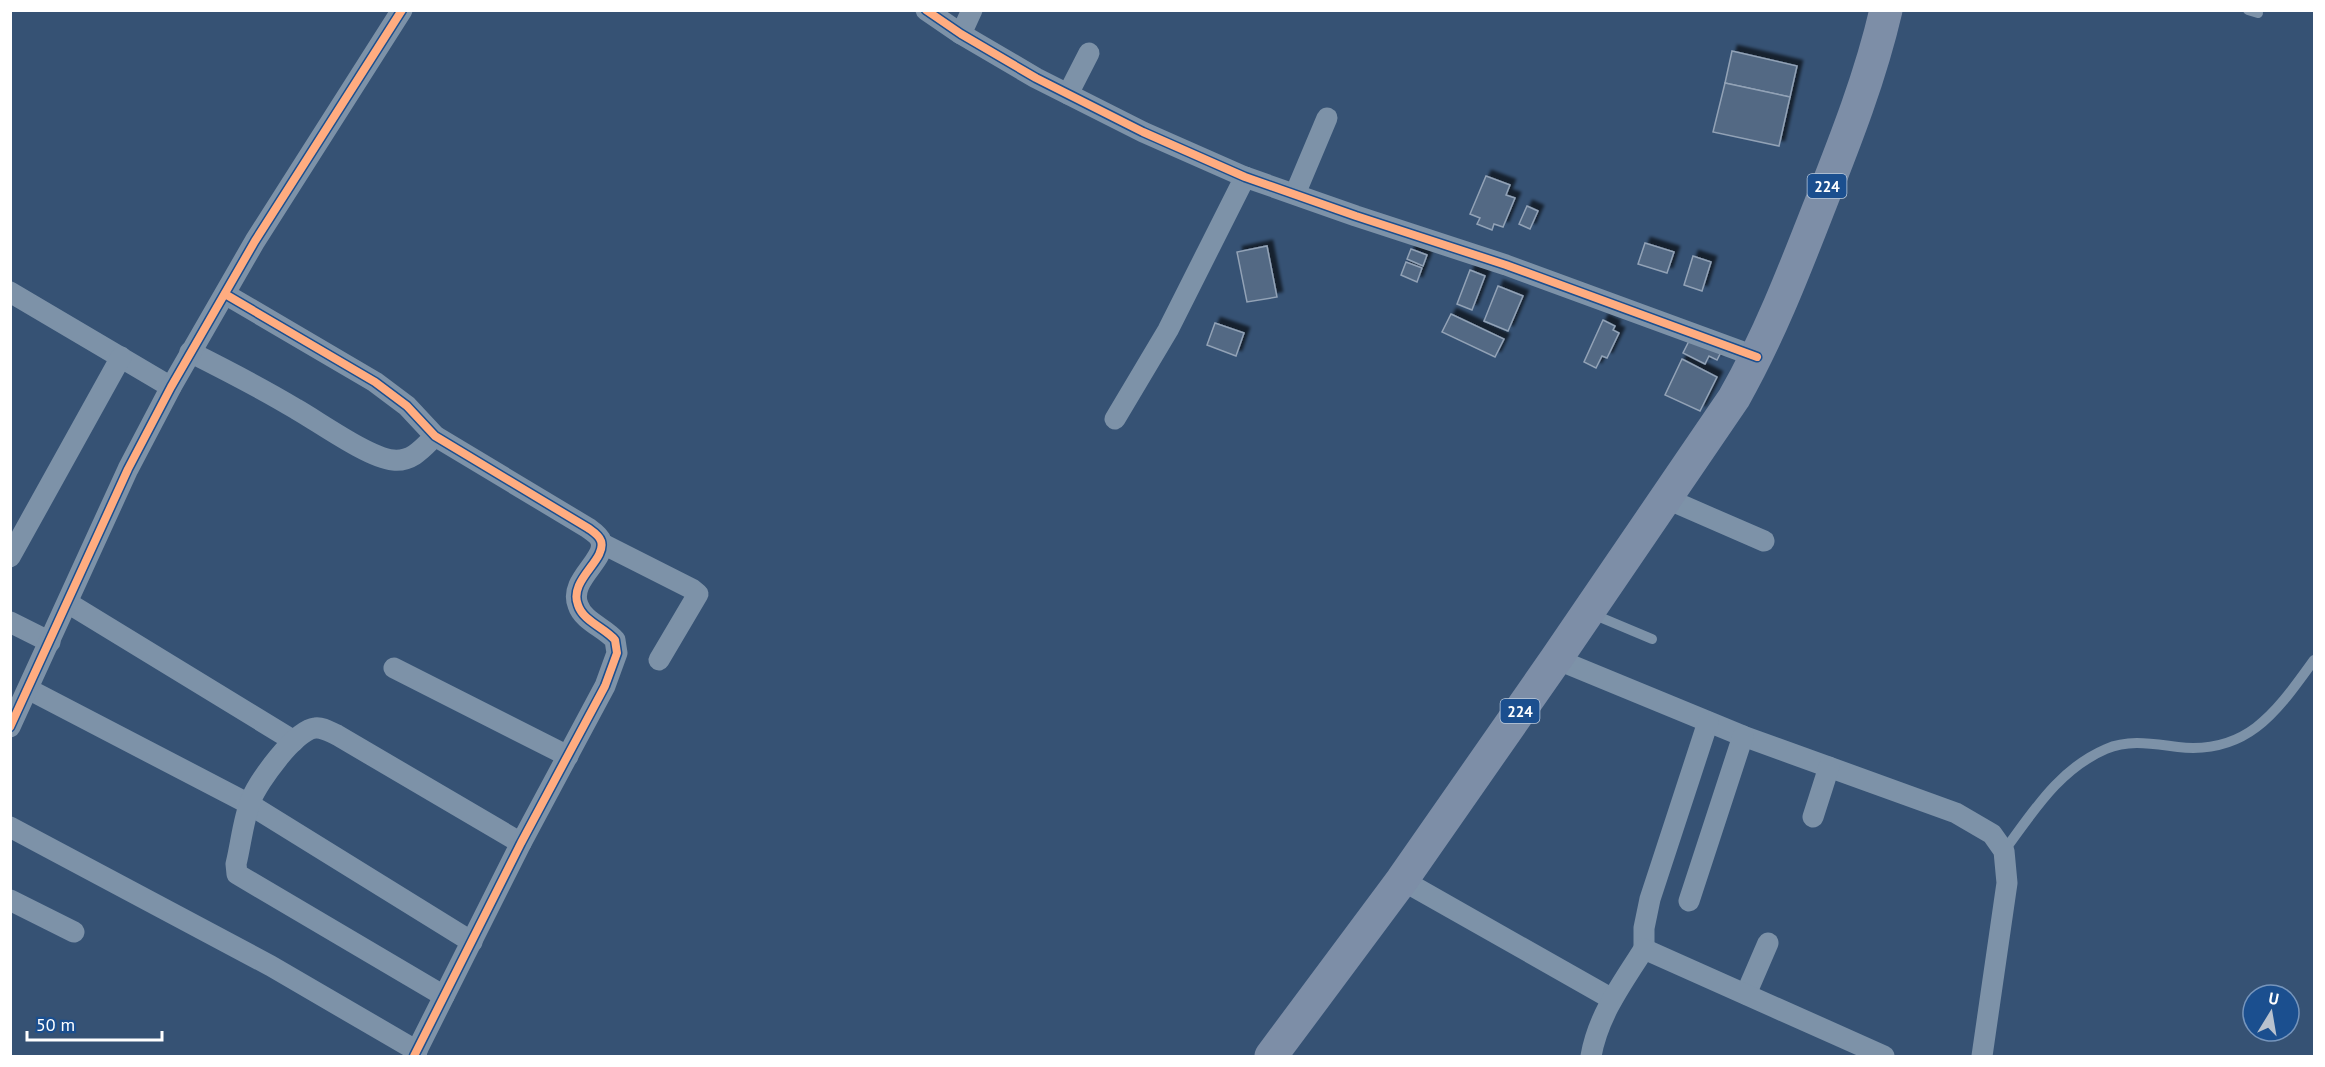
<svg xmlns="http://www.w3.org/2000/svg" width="2325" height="1067" font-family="'PT Sans',sans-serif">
	<defs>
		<filter id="shadow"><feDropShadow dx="5.5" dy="-5.5" stdDeviation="1.5" flood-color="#0009"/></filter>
	</defs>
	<rect width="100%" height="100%" fill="#365274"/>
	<!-- building -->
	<g fill="#526984" stroke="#92a2b6" stroke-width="1.5" filter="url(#shadow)">
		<polygon points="1732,51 1797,66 1790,97 1725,83"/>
		<polygon points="1725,83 1790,97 1779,146 1713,132"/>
		<polygon points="1486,176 1510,185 1506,195 1515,198 1503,227 1494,224 1492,230 1477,224 1480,218 1470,214"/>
		<polygon points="1527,206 1538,211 1530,229 1519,224"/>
		<polygon points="1645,243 1674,252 1667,273 1638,264"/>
		<polygon points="1267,246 1277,297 1247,302 1237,252"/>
		<polygon points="1411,249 1427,255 1423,266 1407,259"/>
		<polygon points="1693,256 1711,262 1702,291 1684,285"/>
		<polygon points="1406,262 1422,268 1417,282 1401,275"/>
		<polygon points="1470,270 1485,276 1472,310 1457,304"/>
		<polygon points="1498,286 1523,296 1508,331 1484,321"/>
		<polygon points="1451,314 1504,339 1495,357 1442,332"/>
		<polygon points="1603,320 1615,326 1613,330 1619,333 1607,358 1602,356 1596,368 1584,362"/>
		<polygon points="1215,323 1244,333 1236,356 1207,345"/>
		<polygon points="1691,337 1721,352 1717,360 1709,356 1705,364 1683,353"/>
		<polygon points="1682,359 1717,377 1700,411 1665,395"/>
	</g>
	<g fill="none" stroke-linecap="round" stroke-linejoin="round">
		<!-- lane -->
		<g stroke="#7d92a8" stroke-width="10">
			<polyline points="2248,10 2258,13"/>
			<polyline points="1590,613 1652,639"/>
			<path d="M2004 851C2033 812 2059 769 2106 749 2129 739 2153 744 2178 747 2248 755 2277 711 2314 660"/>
		</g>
		<!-- street -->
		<g stroke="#7d92a8" stroke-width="21">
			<polyline points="926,10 961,34 1036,78 1143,132 1245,177 1356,216 1506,265 1757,357"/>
			<polyline points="961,34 972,10"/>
			<polyline points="1068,94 1089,53"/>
			<polyline points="1295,194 1327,118"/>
			<polyline points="10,292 171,387"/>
			<path d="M225 294 375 382 407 406 435 436 588 528C592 531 599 535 601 541 607 560 568 580 578 605 583 621 605 628 615 640L617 653 605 686 521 843 414 1056"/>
			<path d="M190 352C226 370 261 388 296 409 319 422 369 458 393 460 412 462 423 448 435 436"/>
			<polyline points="1115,419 1168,330 1245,177"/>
			<polyline points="1665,498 1764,541"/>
			<polyline points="601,543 692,589 698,594 659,660"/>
			<polyline points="10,557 121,357"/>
			<polyline points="68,603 294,741"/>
			<polyline points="10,622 50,642"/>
			<polyline points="1556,659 1743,736 1956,813 1992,834 2004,851 2007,883 1982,1056"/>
			<polyline points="394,668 568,756"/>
			<polyline points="28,689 249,804 472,942"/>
			<polyline points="10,727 128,469 171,387 255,241 402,10"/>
			<polyline points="1813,817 1829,767"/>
			<polyline points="10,827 271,966 417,1051"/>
			<polyline points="1402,880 1612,999"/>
			<polyline points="10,900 74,932"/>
			<polyline points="1689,901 1743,736"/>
			<polyline points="1644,949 1644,928 1650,899 1708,722"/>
			<polyline points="1746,994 1768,943"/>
			<path d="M444 996 237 874 236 864C241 844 243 820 251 800 258 782 295 730 315 728 323 727 330 732 337 735L521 843"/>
			<path d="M1591 1056C1598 1016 1622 983 1644 949L1884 1056"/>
		</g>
		<!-- primary -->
		<path stroke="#7d8ea7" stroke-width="33" d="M1271 1056 1402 880 1556 659 1734 398C1768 338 1793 274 1818 210 1844 144 1870 79 1886 10"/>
		<defs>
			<g id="cycleway">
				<polyline points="926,10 961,34 1036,78 1143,132 1245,177 1356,216 1506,265 1757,357"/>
				<path d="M225 294 375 382 407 406 435 436 588 528C592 531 599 535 601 541 607 560 568 580 578 605 583 621 605 628 615 640L617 653 605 686 521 843 414 1056"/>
				<polyline points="10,727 128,469 171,387 255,241 402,10"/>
			</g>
		</defs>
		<!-- cycleway casing -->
		<use href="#cycleway" stroke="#1b4f8f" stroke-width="11"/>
		<!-- cycleway -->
		<use href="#cycleway" stroke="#ffac80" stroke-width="8"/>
	</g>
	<g text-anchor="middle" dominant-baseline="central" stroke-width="5" stroke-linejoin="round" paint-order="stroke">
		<!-- shield labels -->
		<g fill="#1b4f8f" stroke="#bbcadd" stroke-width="1.5">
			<rect x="1807.5" y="174" width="39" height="24" rx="4.5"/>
			<rect x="1500.5" y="699" width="39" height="24" rx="4.5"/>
		</g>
		<g font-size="15" font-weight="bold" fill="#fff">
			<text x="1827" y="186">224</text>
			<text x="1520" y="711">224</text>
		</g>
	</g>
	<!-- border -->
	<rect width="2325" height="1067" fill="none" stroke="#ffffff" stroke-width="24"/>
	<!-- north arrow -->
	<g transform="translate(2271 1013) rotate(11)"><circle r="28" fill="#1b4f8f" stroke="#7695bc" stroke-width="1.5"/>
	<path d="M0-4.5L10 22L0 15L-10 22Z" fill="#b9c2ce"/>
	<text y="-9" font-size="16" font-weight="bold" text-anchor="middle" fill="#ffffff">U</text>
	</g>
	<!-- scale -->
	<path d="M27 1031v9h135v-9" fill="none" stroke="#ffffff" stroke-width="3"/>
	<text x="36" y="1031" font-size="18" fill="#ffffff" stroke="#1b4f8f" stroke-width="4.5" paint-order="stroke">50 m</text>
</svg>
